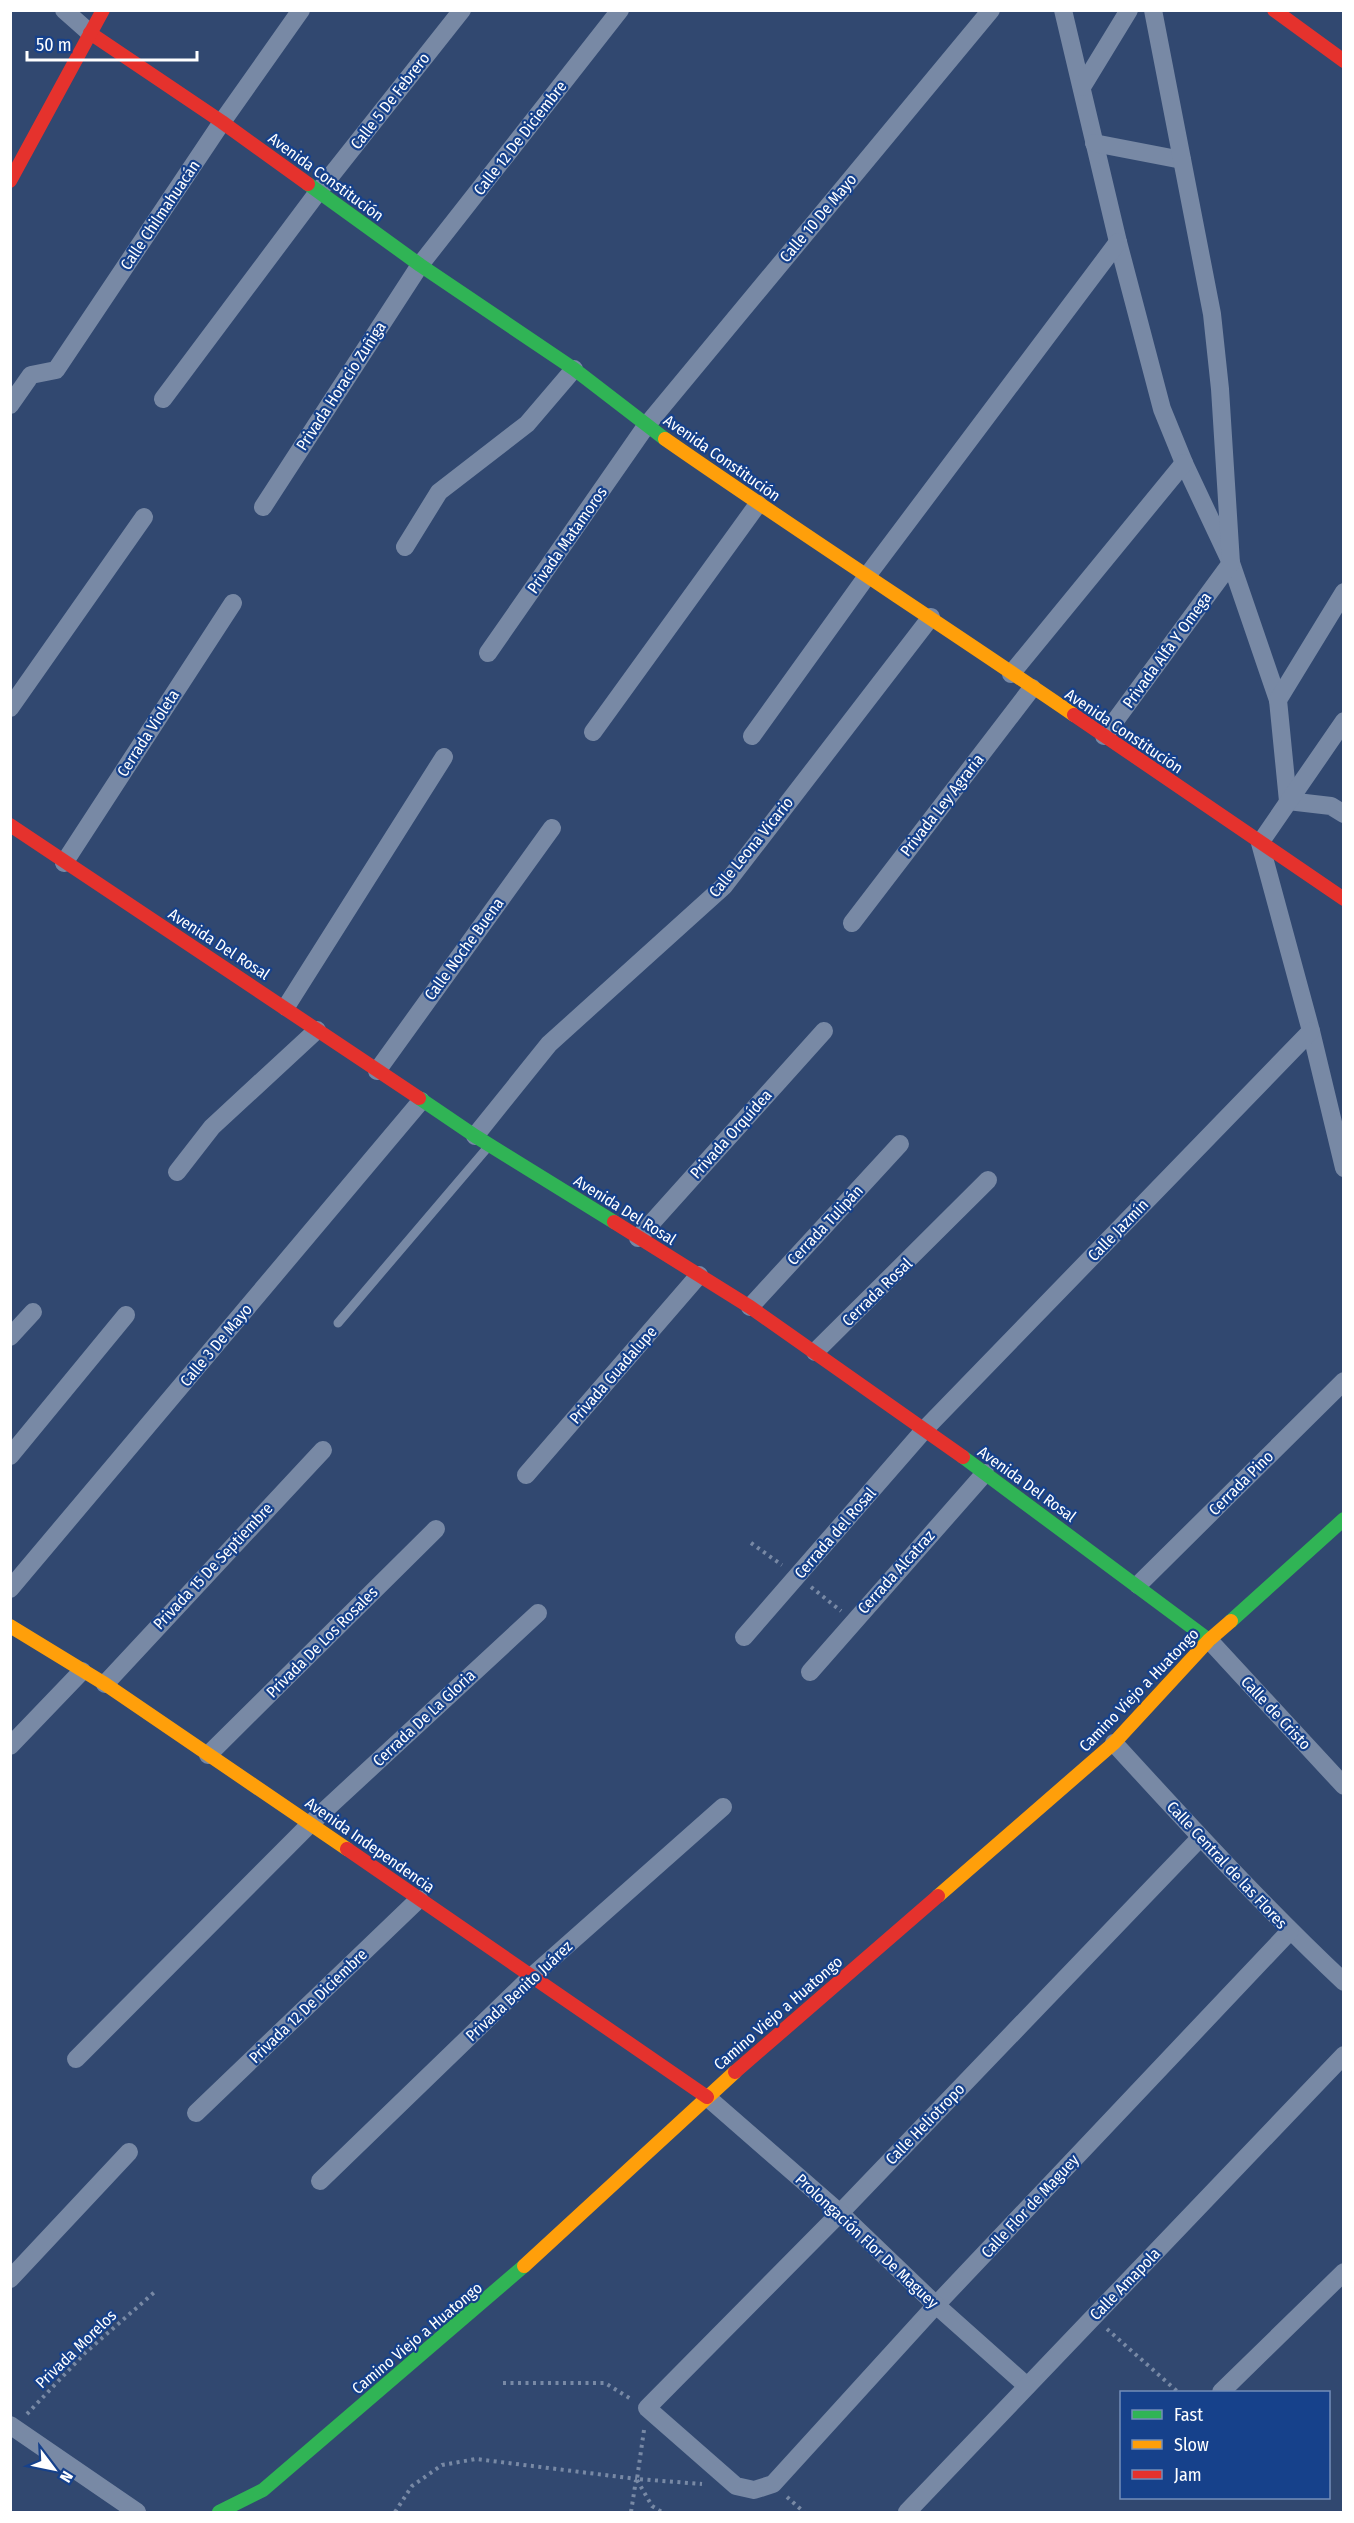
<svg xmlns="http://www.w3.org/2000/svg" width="1354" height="2523" font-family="'Fira Sans Condensed',sans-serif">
	<rect width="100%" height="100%" fill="#314870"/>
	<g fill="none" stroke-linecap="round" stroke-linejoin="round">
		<!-- path -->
		<g stroke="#7889a5" stroke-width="4" stroke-dasharray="3 4.5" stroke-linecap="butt">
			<polyline points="751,1543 782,1565"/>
			<polyline points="811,1587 841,1611"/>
			<polyline points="1107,2329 1178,2392"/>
			<polyline points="503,2383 605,2383 631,2399"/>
			<polyline points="27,2414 85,2353 157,2290"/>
			<polyline points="644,2430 637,2479 702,2484"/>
			<polyline points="637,2480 652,2506 662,2512"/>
			<polyline points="787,2497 804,2512"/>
			<polyline points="395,2512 412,2486 442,2465 476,2459 637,2479"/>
			<polyline points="631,2512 636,2480"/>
		</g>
		<!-- lane -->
		<polyline stroke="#7889a5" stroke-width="9" points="338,1323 488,1147"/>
		<!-- street -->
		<g stroke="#7889a5" stroke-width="18">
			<polyline points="64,10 90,33"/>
			<polyline points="1063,10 1118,242 1162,409 1184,463 1231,563 1278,700"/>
			<polyline points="1082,87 1129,10"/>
			<polyline points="1094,143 1182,160"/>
			<polyline points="163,399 318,192 462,10"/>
			<polyline points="10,405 31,375 56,370 222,122 301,10"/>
			<polyline points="263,507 420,265 620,10"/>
			<polyline points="405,547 439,492 527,424 574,369"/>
			<polyline points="1344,592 1278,700 1288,801 1331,806 1344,814"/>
			<polyline points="488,653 646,426 991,10"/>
			<polyline points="1011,674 1184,463"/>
			<polyline points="10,708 144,517"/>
			<polyline points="1344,721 1260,843 1311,1031 1344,1168"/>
			<polyline points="593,732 758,504"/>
			<polyline points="752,736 867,576 1118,242"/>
			<polyline points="1104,736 1231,563 1220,389 1212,314 1153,10"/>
			<polyline points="64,863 233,603"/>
			<polyline points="852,923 1032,688"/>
			<polyline points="286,1007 444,757"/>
			<polyline points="377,1071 552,828"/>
			<polyline points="475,1136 549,1044 724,886 931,617"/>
			<polyline points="177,1172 212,1127 317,1030"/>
			<polyline points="638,1238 824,1031"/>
			<polyline points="750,1307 900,1144"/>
			<polyline points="10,1337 33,1312"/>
			<polyline points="815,1352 988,1180"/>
			<polyline points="10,1456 126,1315"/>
			<polyline points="526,1475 699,1275"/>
			<polyline points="1138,1585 1344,1381"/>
			<polyline points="10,1589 421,1101"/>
			<polyline points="744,1637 925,1429 1311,1031"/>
			<polyline points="1209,1640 1344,1786"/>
			<polyline points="810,1672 985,1473"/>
			<polyline points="105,1684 323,1450"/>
			<path d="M1114 1743C1189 1825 1263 1906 1344 1982"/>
			<polyline points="10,1746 82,1671"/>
			<polyline points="208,1755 436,1529"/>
			<polyline points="1200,1838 840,2213 647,2408 736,2486 754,2490 773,2484 936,2305 1290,1931"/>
			<polyline points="76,2059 310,1824 538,1613"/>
			<polyline points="707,2097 840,2213 936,2305 1027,2386"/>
			<polyline points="196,2113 419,1899"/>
			<polyline points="320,2181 530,1978 723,1807"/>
			<polyline points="10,2279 129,2152"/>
			<polyline points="1221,2392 1344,2272"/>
			<polyline points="10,2425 137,2512"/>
			<polyline points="907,2512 1344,2055"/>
		</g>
		<!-- fast -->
		<g stroke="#30b455" stroke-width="14">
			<polyline points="308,184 420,265 574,369 665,439"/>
			<polyline points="419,1098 475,1136 614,1222"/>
			<polyline points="963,1457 1209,1640"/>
			<polyline points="1231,1621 1344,1519"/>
			<polyline points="219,2512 263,2490 524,2266"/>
		</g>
		<!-- slow -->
		<g stroke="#ff9f0a" stroke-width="14">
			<path d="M665 439C800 533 938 622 1074 715"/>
			<polyline points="10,1626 105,1684 347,1849"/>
			<polyline points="938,1896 1114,1743 1209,1640 1231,1621"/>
			<polyline points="524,2266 735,2072"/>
		</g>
		<!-- jam -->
		<g stroke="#e5322d" stroke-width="14">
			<polyline points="1274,10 1344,61"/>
			<polyline points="90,33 222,122 308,184"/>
			<polyline points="10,181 103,10"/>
			<polyline points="1074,715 1344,899"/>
			<polyline points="10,825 419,1098"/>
			<polyline points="614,1222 750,1307 963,1457"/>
			<polyline points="347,1849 707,2097"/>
			<polyline points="735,2072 938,1896"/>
		</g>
	</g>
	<g text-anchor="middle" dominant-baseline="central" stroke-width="4.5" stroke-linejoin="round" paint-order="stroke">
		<!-- street labels -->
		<g font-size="16" fill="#fff" stroke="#16418b">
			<text transform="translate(390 101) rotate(-52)">Calle 5 De Febrero</text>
			<text transform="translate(520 138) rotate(-52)">Calle 12 De Diciembre</text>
			<text transform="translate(326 177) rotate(36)">Avenida Constitución</text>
			<text transform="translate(160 215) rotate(-56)">Calle Chilmahuacán</text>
			<text transform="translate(818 218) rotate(-50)">Calle 10 De Mayo</text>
			<text transform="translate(341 386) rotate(-57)">Privada Horacio Zuñiga</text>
			<text transform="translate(722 458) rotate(35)">Avenida Constitución</text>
			<text transform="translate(567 540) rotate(-55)">Privada Matamoros</text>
			<text transform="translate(1167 650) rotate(-54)">Privada Alfa Y Omega</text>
			<text transform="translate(1124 731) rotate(34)">Avenida Constitución</text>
			<text transform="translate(148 733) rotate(-57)">Cerrada Violeta</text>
			<text transform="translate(942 805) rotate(-52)">Privada Ley Agraria</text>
			<text transform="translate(751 847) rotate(-51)">Calle Leona Vicario</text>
			<text transform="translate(219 944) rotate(33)">Avenida Del Rosal</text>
			<text transform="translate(464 949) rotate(-54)">Calle Noche Buena</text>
			<text transform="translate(731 1134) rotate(-48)">Privada Orquídea</text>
			<text transform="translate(625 1210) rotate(32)">Avenida Del Rosal</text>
			<text transform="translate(825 1225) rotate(-47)">Cerrada Tulipán</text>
			<text transform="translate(1118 1230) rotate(-46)">Calle Jazmín</text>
			<text transform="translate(877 1292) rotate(-44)">Cerrada Rosal</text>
			<text transform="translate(216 1345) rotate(-50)">Calle 3 De Mayo</text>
			<text transform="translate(613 1375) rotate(-49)">Privada Guadalupe</text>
			<text transform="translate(1241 1483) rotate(-45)">Cerrada Pino</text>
			<text transform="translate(1027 1484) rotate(36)">Avenida Del Rosal</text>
			<text transform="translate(835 1533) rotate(-49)">Cerrada del Rosal</text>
			<text transform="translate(213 1566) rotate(-47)">Privada 15 De Septiembre</text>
			<text transform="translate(896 1572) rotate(-48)">Cerrada Alcatraz</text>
			<text transform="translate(322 1642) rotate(-45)">Privada De Los Rosales</text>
			<text transform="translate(1139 1690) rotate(-46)">Camino Viejo a Huatongo</text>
			<text transform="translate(1276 1713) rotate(47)">Calle de Cristo</text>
			<text transform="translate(424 1718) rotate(-43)">Cerrada De La Gloria</text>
			<text transform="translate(370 1845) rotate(35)">Avenida Independencia</text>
			<text transform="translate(1227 1865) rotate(47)">Calle Central de las Flores</text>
			<text transform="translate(519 1991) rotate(-43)">Privada Benito Juárez</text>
			<text transform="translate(308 2006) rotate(-44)">Privada 12 De Diciembre</text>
			<text transform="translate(778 2013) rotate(-41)">Camino Viejo a Huatongo</text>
			<text transform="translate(925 2124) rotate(-46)">Calle Heliotropo</text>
			<text transform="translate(1030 2206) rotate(-47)">Calle Flor de Maguey</text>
			<text transform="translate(867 2241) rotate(43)">Prolongación Flor De Maguey</text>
			<text transform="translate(1125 2284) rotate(-46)">Calle Amapola</text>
			<text transform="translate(417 2338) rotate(-40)">Camino Viejo a Huatongo</text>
			<text transform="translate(76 2349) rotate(-44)">Privada Morelos</text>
		</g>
	</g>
	<!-- border -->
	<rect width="1354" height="2523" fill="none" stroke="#ffffff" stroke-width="24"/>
	<!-- legend -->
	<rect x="1120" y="2391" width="210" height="108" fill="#16418b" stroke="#738db9" stroke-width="1.5"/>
	<rect x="1132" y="2410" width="30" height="9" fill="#30b455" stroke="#738db9" stroke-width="1.5"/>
	<text x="1174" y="2421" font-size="18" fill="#ffffff">Fast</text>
	<rect x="1132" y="2440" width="30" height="9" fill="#ff9f0a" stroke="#738db9" stroke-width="1.5"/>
	<text x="1174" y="2451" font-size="18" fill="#ffffff">Slow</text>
	<rect x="1132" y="2470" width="30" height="9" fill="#e5322d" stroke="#738db9" stroke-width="1.5"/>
	<text x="1174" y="2481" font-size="18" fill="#ffffff">Jam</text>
	<!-- north arrow -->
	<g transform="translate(54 2469) rotate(122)" stroke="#16418b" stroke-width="4.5" paint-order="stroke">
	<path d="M0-4.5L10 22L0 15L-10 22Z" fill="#ffffff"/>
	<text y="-9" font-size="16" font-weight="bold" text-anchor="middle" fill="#ffffff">N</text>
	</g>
	<!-- scale -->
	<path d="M27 51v9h170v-9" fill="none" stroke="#ffffff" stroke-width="3"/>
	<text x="36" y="51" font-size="18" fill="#ffffff" stroke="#16418b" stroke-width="4.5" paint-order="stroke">50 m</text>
</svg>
